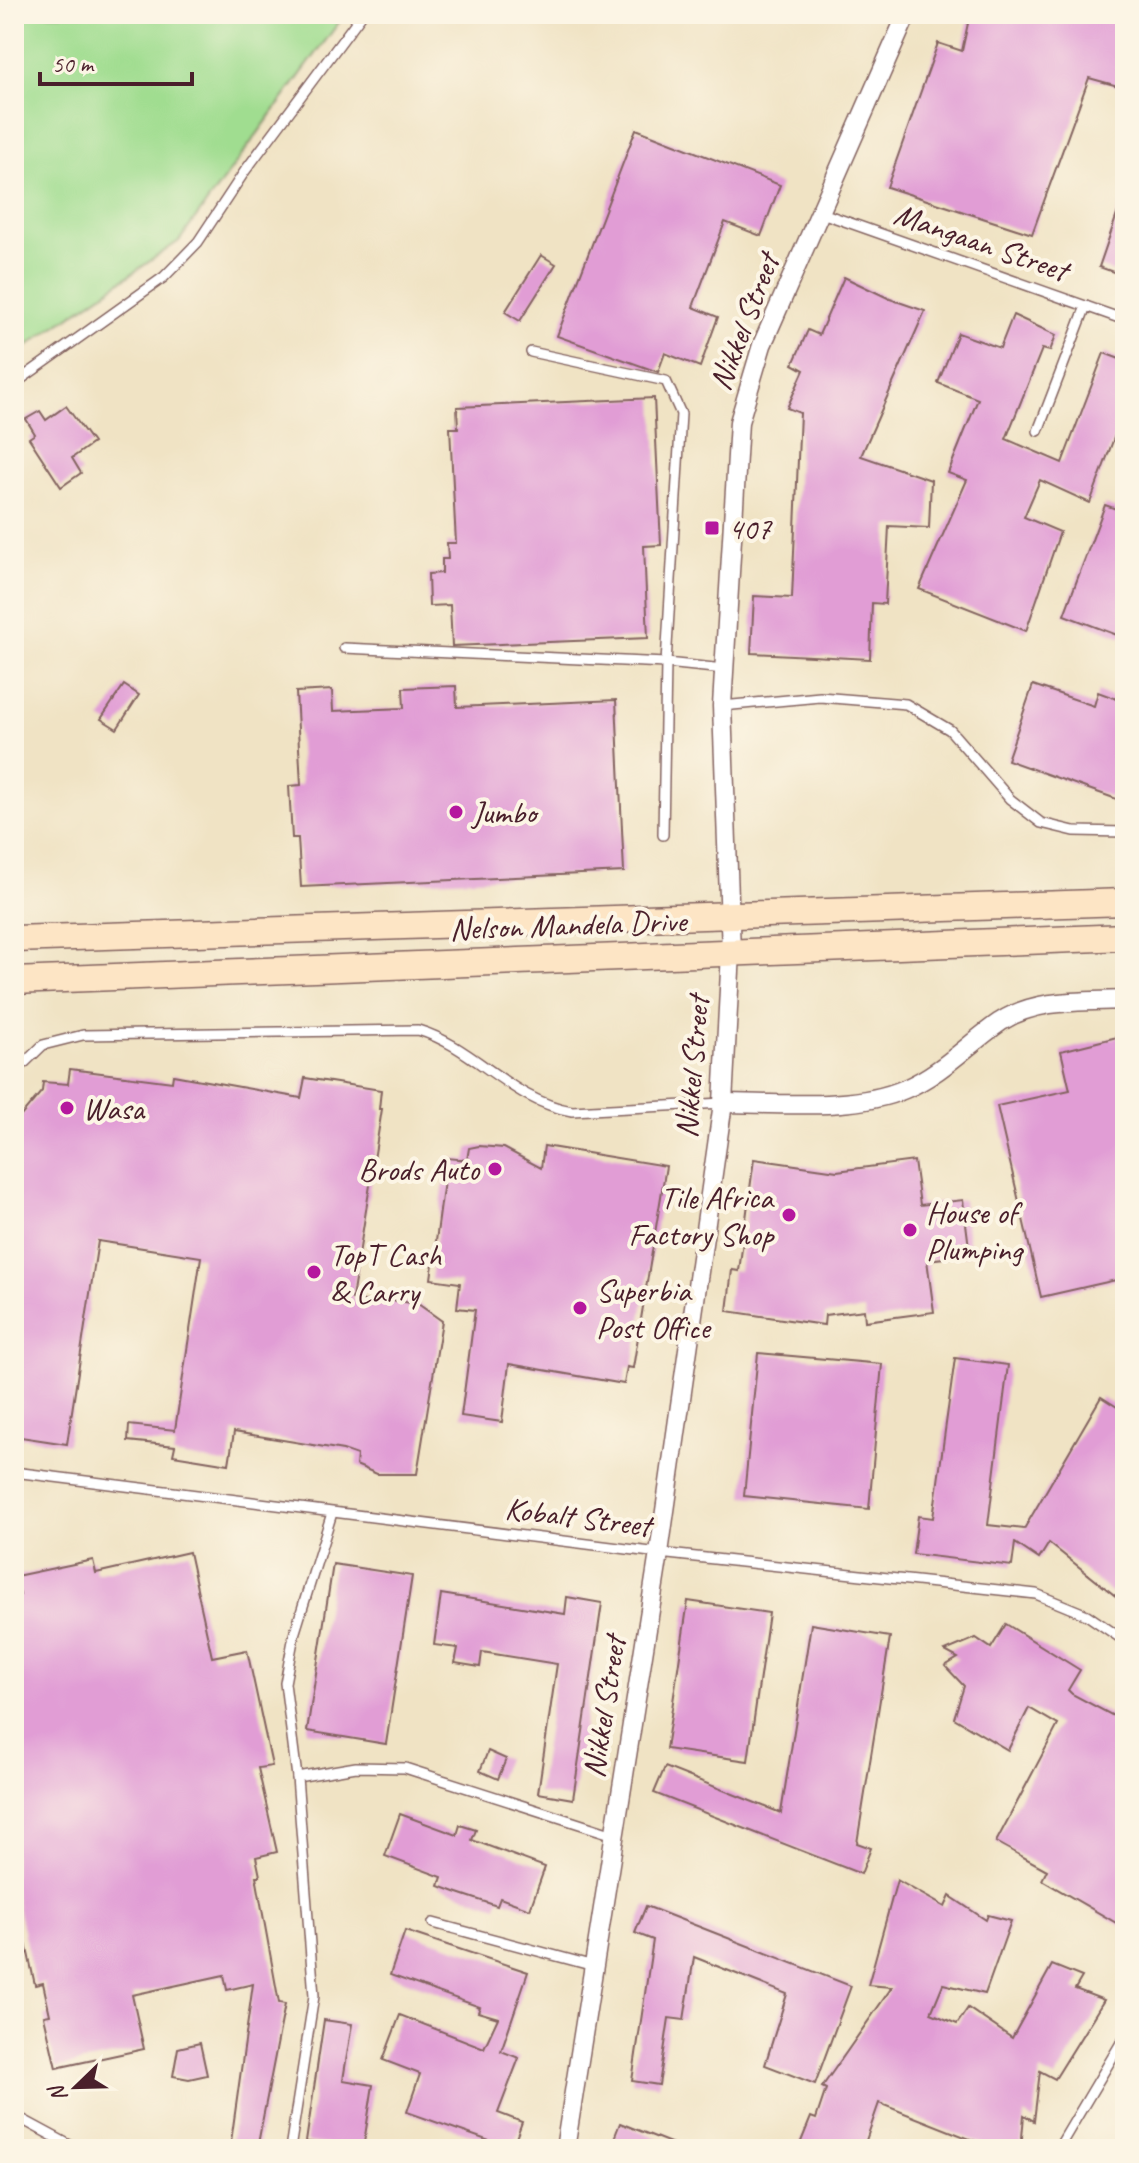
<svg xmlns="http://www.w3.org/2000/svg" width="1139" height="2163" font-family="Caveat,sans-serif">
	<rect width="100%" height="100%" fill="#fcf5e5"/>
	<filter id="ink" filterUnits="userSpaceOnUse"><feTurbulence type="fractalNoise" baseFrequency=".0125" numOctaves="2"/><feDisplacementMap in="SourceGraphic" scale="16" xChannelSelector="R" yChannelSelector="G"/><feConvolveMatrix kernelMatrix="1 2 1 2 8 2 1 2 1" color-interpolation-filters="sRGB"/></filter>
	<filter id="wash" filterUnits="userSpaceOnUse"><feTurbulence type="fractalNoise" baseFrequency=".006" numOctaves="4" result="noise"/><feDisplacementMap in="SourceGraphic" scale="32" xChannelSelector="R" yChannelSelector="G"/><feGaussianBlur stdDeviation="1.8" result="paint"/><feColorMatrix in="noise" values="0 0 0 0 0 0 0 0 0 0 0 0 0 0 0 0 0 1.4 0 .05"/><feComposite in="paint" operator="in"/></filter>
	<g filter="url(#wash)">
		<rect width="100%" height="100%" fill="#f0e3c4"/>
		<!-- green -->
		<polygon fill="#a0dd90" stroke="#757e5e" stroke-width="2" points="14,14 345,14 179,241 14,355"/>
		<g id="blocks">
			<!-- building -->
			<g fill="#e19dd5">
				<polygon points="970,14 1125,14 1125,88 1089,78 1032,234 887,187 938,43 962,51"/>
				<polygon points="636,129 780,185 761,236 725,222 693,307 718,317 700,367 665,353 658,372 557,336"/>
				<polygon points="1122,200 1125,200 1125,276 1099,267"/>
				<polygon points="541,255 556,264 520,321 505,312"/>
				<polygon points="844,277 890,299 925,311 861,456 931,480 929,528 889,526 885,604 872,603 870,659 751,653 754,596 792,598 800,413 787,408 804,370 793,364 808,330 819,335"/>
				<polygon points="1013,315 1056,335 1050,351 1042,349 1006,439 1062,463 1104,353 1125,361 1125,408 1090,503 1040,480 1024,517 1060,532 1026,631 919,589 967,480 948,473 978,399 938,383 958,333 1000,348"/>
				<polygon points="654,398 661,545 644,546 648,638 452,646 450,605 429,606 428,574 442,573 442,559 448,559 447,543 456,543 450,428 458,428 457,407"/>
				<polygon points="66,406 93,443 72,458 81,473 61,487 29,438 35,434 26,419 40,411 46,420"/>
				<polygon points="1105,505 1125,512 1125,638 1064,615"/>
				<polygon points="124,685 139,695 117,729 101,719"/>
				<polygon points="1033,685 1094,706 1098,692 1125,702 1125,802 1007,760"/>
				<polygon points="456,686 457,707 616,700 624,872 301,887 298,838 292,838 289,786 301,785 296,692 332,690 333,711 404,708 403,688"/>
				<polygon points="1125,1035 1125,1278 1041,1297 997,1106 1070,1090 1061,1051"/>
				<polygon points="70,1069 172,1082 173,1075 301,1098 305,1078 381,1090 379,1109 382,1109 352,1299 382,1304 391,1300 418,1304 442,1321 417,1474 377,1474 356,1465 357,1455 343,1450 234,1432 229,1464 173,1455 175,1446 128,1441 129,1425 175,1430 201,1257 98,1241 67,1444 14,1436 14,1124 42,1091 43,1082 68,1084"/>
				<polygon points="479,1146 504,1148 541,1168 544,1146 666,1166 633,1368 627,1367 624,1384 509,1364 502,1422 461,1416 475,1310 457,1308 460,1283 431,1279 447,1158 467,1160 469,1148"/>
				<polygon points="754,1159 837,1171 914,1161 920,1205 963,1200 970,1255 927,1260 934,1312 865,1321 864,1310 825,1315 824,1325 727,1311 732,1270 739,1271"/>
				<polygon points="758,1353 882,1364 869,1509 744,1496"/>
				<polygon points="955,1358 1008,1365 988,1525 1024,1529 1101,1397 1125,1412 1125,1589 1118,1598 1049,1543 1039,1559 1015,1543 1012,1566 913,1554 918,1516 933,1518"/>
				<polygon points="189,1552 212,1657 247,1650 272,1766 258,1768 277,1852 256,1857 260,1876 256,1876 279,2003 285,2004 257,2149 230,2149 253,1984 227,1990 224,1975 132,1995 144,2049 56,2068 44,2016 50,2015 43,1983 35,1985 14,1889 14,1596 20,1595 16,1576 93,1560 96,1573"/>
				<polygon points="333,1564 412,1576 386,1744 307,1731"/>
				<polygon points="441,1594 565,1614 567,1597 602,1603 573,1799 538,1793 557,1664 482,1652 480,1667 455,1663 458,1648 434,1645"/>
				<polygon points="688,1601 769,1613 748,1761 666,1749"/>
				<polygon points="811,1624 890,1637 857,1843 871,1848 861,1874 654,1793 665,1767 781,1813"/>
				<polygon points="1006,1624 1080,1670 1068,1690 1072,1694 1125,1722 1125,1928 1042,1880 1047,1870 996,1842 1058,1725 1029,1708 1008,1750 954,1718 964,1686 945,1666 958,1658 945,1651 976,1638 991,1648"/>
				<polygon points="488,1751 506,1759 498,1779 480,1771"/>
				<polygon points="400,1814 457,1835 460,1825 476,1830 472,1840 545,1867 530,1909 500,1898 497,1906 455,1892 439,1886 442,1877 385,1856"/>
				<polygon points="897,1880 945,1907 950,1896 986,1920 988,1915 1011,1921 985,1994 943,1984 931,2013 957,2024 968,2008 1012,2038 1052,1965 1082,1977 1075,1989 1104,2000 1055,2079 1040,2071 1034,2121 1024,2115 1021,2149 990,2147 879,2103 863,2149 798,2149 811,2117 816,2119 826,2089 822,2087 892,1987 868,1985"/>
				<polygon points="646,1906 851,1986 815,2084 765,2065 787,1994 694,1957 684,2020 669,2018 659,2085 632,2081 653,1940 635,1933"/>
				<polygon points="405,1931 528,1972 501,2051 519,2058 498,2113 522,2122 512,2149 407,2112 420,2074 383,2060 400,2015 484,2048 498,2018 478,2012 480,2007 390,1975"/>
				<polygon points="324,2020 352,2024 343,2080 373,2085 363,2149 306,2142"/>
				<polygon points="200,2043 207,2075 189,2079 173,2076 178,2048"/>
				<polygon points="620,2123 683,2148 683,2149 610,2149"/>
			</g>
		</g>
	</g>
	<g filter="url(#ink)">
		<use href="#blocks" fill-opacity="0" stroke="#846461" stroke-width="2"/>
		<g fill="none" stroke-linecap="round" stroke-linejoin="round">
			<defs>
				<g id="lane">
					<polyline points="819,212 1125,320"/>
					<polyline points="531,352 666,381 681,414 666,663 663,835"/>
					<polyline points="14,384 164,277 198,242 245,171 362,14"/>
					<polyline points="1038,431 1086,306"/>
					<polyline points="344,648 666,663 724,669"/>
					<polyline points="722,706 820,697 906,704 950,730 1010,799 1041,823 1074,831 1125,832"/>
					<path d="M14 1073 43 1045 83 1035 418 1030C475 1047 511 1101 572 1111L723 1103"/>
					<polyline points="14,1472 659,1553 1036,1594 1087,1615 1125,1641"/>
					<polyline points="297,1777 356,1767 405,1768 614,1835"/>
					<polyline points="433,1923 594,1966"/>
					<polyline points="14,2115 77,2149"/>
					<polyline points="290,2149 314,1996 297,1777 285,1683 294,1635 332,1513"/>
					<polyline points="1058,2149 1125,2036"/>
				</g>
				<g id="street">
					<path d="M723 1103C777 1103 855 1111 905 1089 941 1074 968 1044 1000 1022 1037 998 1083 1002 1125 1000"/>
					<polyline points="565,2149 659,1553 723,1103 731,952 722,706 739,422 762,345 907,14"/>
				</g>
				<g id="secondary">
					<polyline points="14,939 1125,902"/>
					<polyline points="14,981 1125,937"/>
				</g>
			</defs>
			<!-- lane casing -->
			<use href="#lane" stroke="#846461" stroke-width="12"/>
			<!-- street casing -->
			<use href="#street" stroke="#846461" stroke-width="21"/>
			<!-- secondary casing -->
			<use href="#secondary" stroke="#846461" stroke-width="29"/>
			<!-- lane -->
			<use href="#lane" stroke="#fff" stroke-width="9"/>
			<!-- street -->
			<use href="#street" stroke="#fff" stroke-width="18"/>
			<!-- secondary -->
			<use href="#secondary" stroke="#fde5c5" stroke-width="26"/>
		</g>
	</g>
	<!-- markers -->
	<g fill="#b5179e" stroke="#fcf5e5" stroke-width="3">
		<rect x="704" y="520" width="16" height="16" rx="4"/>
		<circle cx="456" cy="812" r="8"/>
		<circle cx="67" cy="1108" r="8"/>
		<circle cx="495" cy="1169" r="8"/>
		<circle cx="789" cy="1215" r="8"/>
		<circle cx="910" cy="1230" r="8"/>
		<circle cx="314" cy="1272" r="8"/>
		<circle cx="580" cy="1308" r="8"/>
	</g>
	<g text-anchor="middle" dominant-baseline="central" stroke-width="8" stroke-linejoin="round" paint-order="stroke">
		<!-- street labels -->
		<g font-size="32" fill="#4a1f2b" stroke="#fcf5e5">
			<text transform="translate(981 242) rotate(19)">Mangaan Street</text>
			<text transform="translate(744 322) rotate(-69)">Nikkel Street</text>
			<text transform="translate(568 925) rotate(-2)">Nelson Mandela Drive</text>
			<text transform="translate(692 1067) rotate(-85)">Nikkel Street</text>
			<text transform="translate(578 1517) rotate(7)">Kobalt Street</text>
			<text transform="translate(604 1707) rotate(-81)">Nikkel Street</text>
		</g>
		<!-- poi labels -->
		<g font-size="32" fill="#4a1f2b" stroke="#fcf5e5" text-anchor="start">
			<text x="728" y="528">407</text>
			<text x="472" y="812">Jumbo</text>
			<text x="83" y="1108">Wasa</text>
			<text x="479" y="1169" text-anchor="end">Brods Auto</text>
			<text x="773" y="1197" text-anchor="end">Tile Africa<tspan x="773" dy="37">Factory Shop</tspan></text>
			<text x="926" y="1212">House of<tspan x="926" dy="37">Plumping</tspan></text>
			<text x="330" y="1254">TopT Cash<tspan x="330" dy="37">&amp; Carry</tspan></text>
			<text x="596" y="1290">Superbia<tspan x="596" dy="37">Post Office</tspan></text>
		</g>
	</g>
	<!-- margin -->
	<rect width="1139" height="2163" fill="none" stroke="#fcf5e5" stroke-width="48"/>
	<!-- north arrow -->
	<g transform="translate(76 2087) rotate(247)" stroke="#fcf5e5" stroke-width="6" paint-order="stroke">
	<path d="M0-6L14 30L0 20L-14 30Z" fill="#4a1f2b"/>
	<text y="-12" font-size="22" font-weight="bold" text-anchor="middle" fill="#4a1f2b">N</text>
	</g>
	<!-- scale -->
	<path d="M40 72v12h152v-12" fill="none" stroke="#4a1f2b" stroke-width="4"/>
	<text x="52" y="72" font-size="24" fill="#4a1f2b" stroke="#fcf5e5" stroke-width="6" paint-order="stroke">50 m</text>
</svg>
